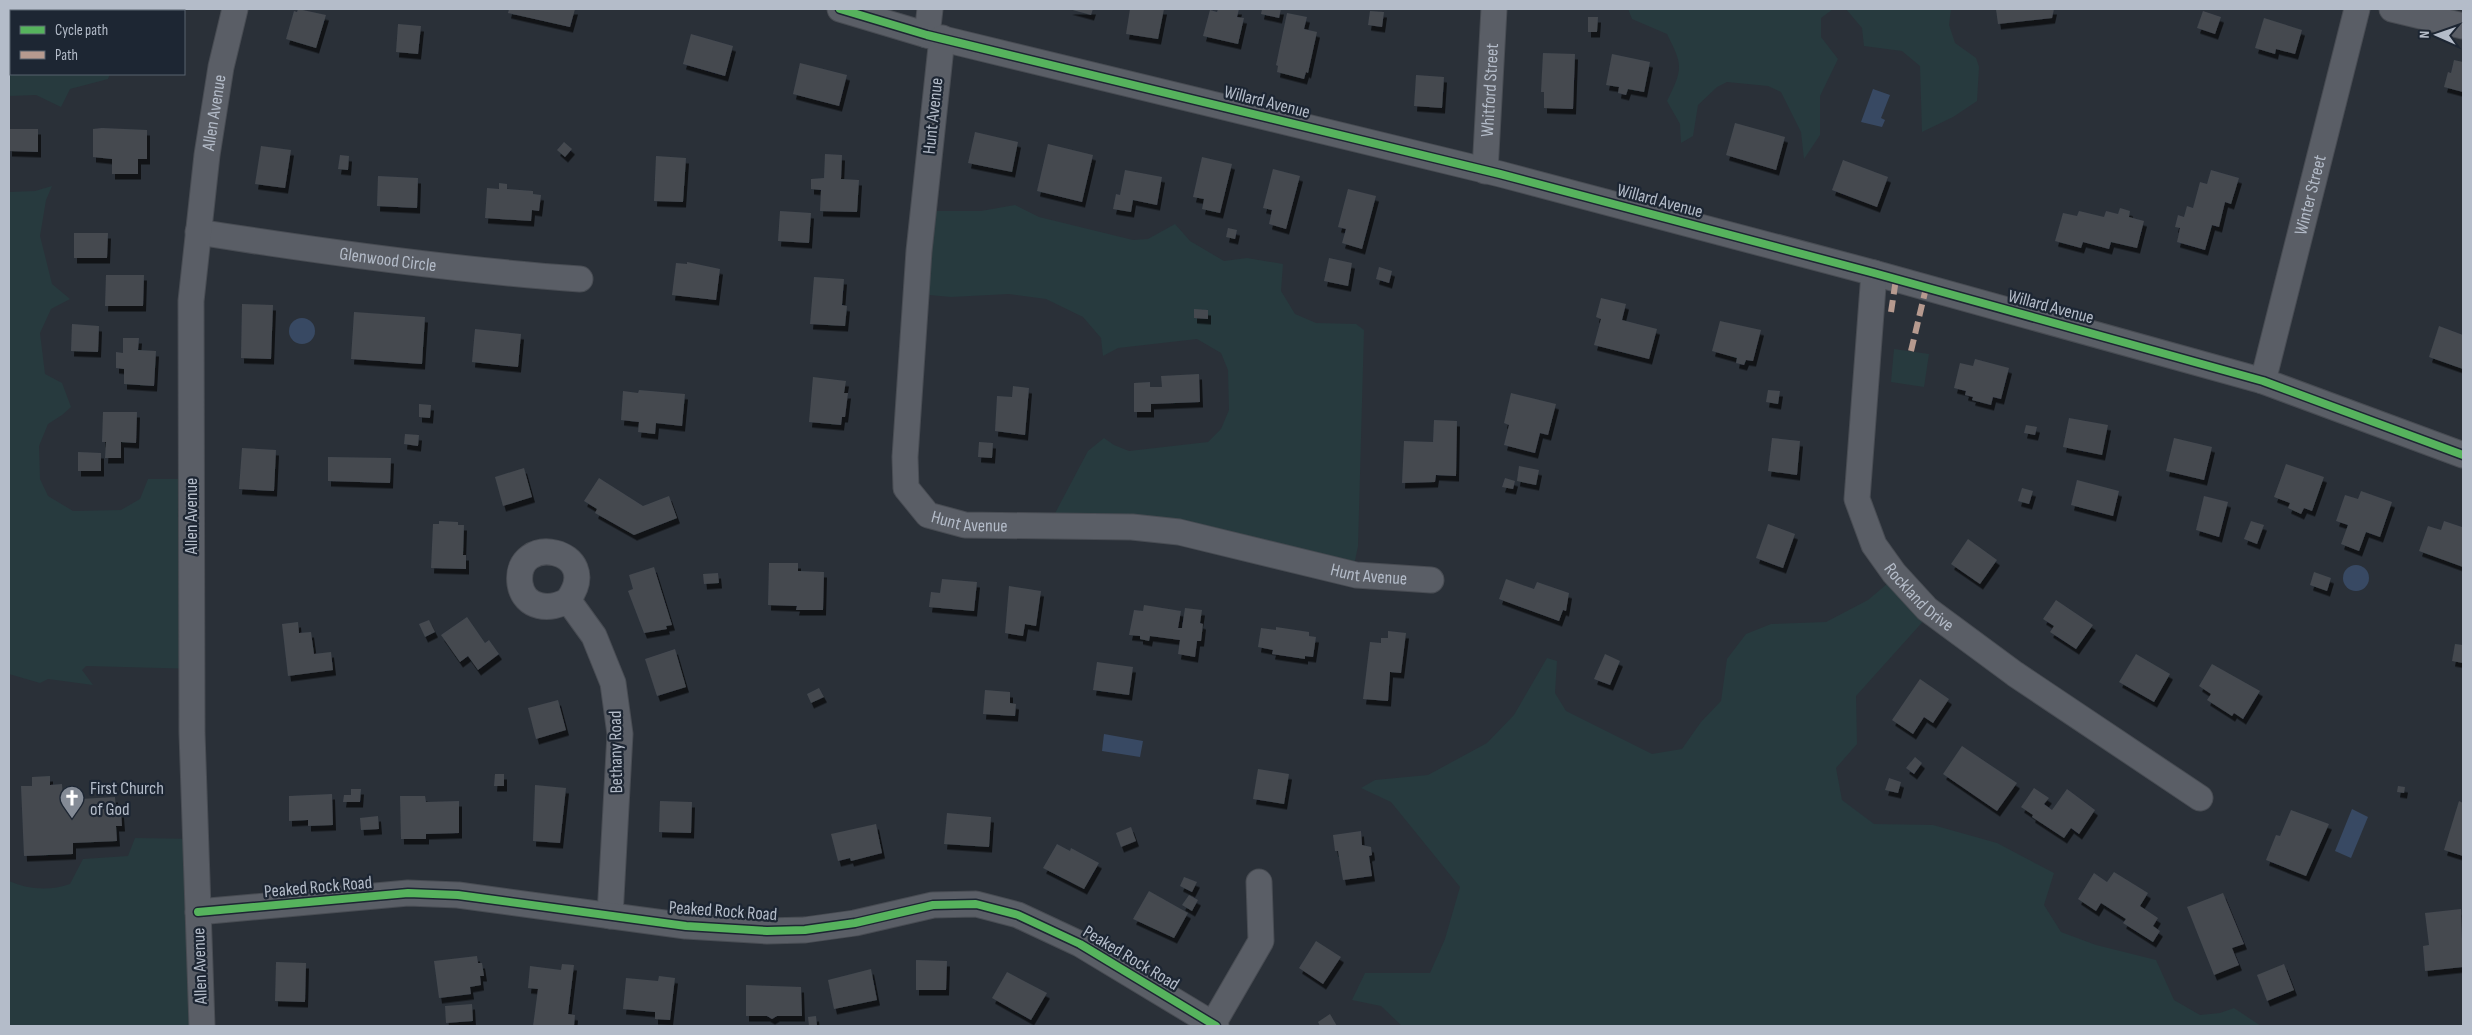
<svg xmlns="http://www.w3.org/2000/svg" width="2472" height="1035" font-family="'Sofia Sans Condensed',sans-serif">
	<defs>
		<filter id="shadow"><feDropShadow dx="3" dy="5.5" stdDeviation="0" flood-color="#0009"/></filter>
	</defs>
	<rect width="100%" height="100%" fill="#2a3038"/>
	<!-- green -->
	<g fill="#273a3e">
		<polygon points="9,9 69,9 69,11 11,11 11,74 110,74 108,79 70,89 61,107 36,95 9,96"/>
		<path d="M1628 9H1833L1821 18V37L1838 59 1820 96V135L1804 159 1801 132 1781 92 1768 86 1727 82 1717 87 1698 105 1693 136 1681 143 1680 124 1667 101C1683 68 1683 66 1667 34L1632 19Z"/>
		<polygon points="1846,9 1951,9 1949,25 1955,43 1976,58 1979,67 1977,101 1953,117 1922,132 1920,66 1902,51 1864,46 1862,28"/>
		<polygon points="52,186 46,200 40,236 52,284 70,299 51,309 40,333 45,374 62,383 71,407 62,415 48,424 39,446 40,479 48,496 73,511 121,510 140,499 148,479 197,479 198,669 86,666 82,670 93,685 48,679 40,683 9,674 9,192 35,191"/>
		<polygon points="1015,205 1039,217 1133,240 1148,239 1175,224 1190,241 1224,261 1247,258 1283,264 1281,291 1295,314 1316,323 1356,324 1364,330 1358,546 1352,575 1052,519 1088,451 1104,438 1114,445 1129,451 1208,442 1221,429 1229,410 1228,370 1221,353 1197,339 1118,348 1103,356 1101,338 1083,317 1046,299 1009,294 951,297 919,294 929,211 981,211"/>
		<polygon points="1894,349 1929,354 1924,387 1891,382"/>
		<polygon points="1893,579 1927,617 1856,696 1857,744 1836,768 1842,800 1874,824 1933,825 1997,843 2054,873 2044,905 2061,932 2096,945 2156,960 2174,1000 2200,1015 2220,1013 2234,1008 2261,1026 1402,1026 1381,1006 1352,1000 1365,973 1430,973 1445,939 1460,887 1391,802 1361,788 1375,780 1428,775 1487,743 1514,715 1547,658 1557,661 1555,693 1566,711 1652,754 1682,749 1701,722 1721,701 1727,659 1746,634 1771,624 1826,622 1868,600"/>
		<path d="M135 838 199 839 200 1026H9V881C29 890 50 891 70 884L83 859 128 856Z"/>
	</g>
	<!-- water -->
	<g fill="#384963">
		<polygon points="1873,89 1890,95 1881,118 1885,120 1882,127 1861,122"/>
		<circle cx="302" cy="331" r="13"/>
		<circle cx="2356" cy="578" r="13"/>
		<polygon points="1104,734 1143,741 1140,757 1102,751"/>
		<polygon points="2352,809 2368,817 2351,858 2335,851"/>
	</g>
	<!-- building -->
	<g fill="#444950" filter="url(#shadow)">
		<polygon points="298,9 326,15 316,48 286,39 294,11 297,12"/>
		<polygon points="509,9 575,9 570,27 508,13"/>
		<polygon points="1069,9 1093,9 1091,15"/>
		<polygon points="1130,9 1164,9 1158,39 1126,34"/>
		<polygon points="1218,9 1239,9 1237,17 1244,18 1238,44 1203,36 1210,10 1217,12"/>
		<polygon points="1262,9 1281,9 1279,18 1261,14"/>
		<polygon points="1996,9 2054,9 2052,18 1998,24"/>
		<polygon points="1370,11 1384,12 1382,27 1368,25"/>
		<polygon points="2203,11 2221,17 2215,34 2197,28"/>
		<polygon points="1287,13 1307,17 1304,29 1317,32 1308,73 1306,72 1304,79 1277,72 1278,66 1276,65"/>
		<polygon points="1588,17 1598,17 1597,32 1588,32"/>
		<polygon points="2264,18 2302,30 2295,54 2276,49 2275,54 2255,48"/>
		<polygon points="398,24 421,26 418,54 396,52"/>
		<polygon points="691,34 733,46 725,76 683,64"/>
		<polygon points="1543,53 1575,54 1573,109 1544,108 1544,92 1541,92"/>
		<polygon points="1612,54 1650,62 1644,92 1628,89 1626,95 1618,93 1619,87 1606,85"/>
		<polygon points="2454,60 2463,62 2463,92 2444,87 2448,72 2451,73"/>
		<polygon points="800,63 847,75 839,106 793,94"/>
		<polygon points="1416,75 1444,77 1442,108 1414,106"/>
		<polygon points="1735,123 1785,137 1776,170 1726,155"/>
		<polygon points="102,128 147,130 147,159 138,159 138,174 112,174 112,159 93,157 93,129"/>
		<polygon points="9,129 38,129 38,152 9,151"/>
		<polygon points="975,132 1018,142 1012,172 968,163"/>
		<polygon points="564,142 572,149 565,157 557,150"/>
		<polygon points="1048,144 1093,155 1082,202 1037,191"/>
		<polygon points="261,146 291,150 285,188 255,184"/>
		<polygon points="825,154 842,155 841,179 859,180 857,212 820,211 821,190 811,189 811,179 824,178"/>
		<polygon points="340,155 349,156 348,170 338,169"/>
		<polygon points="656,156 686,158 683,202 654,201"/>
		<polygon points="1202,157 1232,164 1220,213 1202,209 1204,199 1193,197"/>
		<polygon points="1843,160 1888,177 1877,207 1832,190"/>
		<polygon points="1273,169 1300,176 1286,229 1269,224 1272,210 1263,208"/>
		<polygon points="1125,170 1162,177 1157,205 1133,200 1131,212 1113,209 1116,194 1120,195"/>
		<polygon points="2211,170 2239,178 2231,204 2225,202 2219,227 2212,225 2205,250 2177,242 2180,228 2175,227 2178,215 2184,217 2187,206 2193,208 2200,182 2207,184"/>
		<polygon points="378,176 418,178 417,208 377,206"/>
		<polygon points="499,183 507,184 507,189 533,191 533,194 541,195 539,211 532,210 531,221 485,218 487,188 499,189"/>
		<polygon points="1348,189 1376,196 1362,249 1342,243 1346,229 1338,227"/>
		<polygon points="2120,208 2130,211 2129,217 2144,221 2137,248 2111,242 2109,249 2083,242 2081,248 2055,241 2063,213 2077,216 2079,211 2104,217 2106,211 2118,214"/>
		<polygon points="780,211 811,213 809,243 778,241"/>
		<polygon points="1228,228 1237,230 1235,239 1226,237"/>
		<polygon points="74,233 108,233 107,258 74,258"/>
		<polygon points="1329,258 1352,263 1348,286 1324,281"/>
		<polygon points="687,262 720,269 716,300 672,295 676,263 687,264"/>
		<polygon points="1379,267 1392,271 1389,283 1376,279"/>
		<polygon points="106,275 144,275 143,306 105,306"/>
		<polygon points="814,277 844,279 842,305 847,306 845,326 810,324"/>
		<polygon points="1601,298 1626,304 1622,320 1657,329 1649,359 1594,345 1601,319 1596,317"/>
		<polygon points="242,304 273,305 271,359 241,358"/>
		<polygon points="1194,309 1208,310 1208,319 1194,318"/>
		<polygon points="354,312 425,317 422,364 351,359"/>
		<polygon points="1720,321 1761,330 1753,361 1746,360 1744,365 1736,363 1737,358 1712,351"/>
		<polygon points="72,324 99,326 98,352 71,351"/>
		<polygon points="2439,326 2463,335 2463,369 2429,357"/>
		<polygon points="475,329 521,334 518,367 472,362"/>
		<polygon points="123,338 139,338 138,350 156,351 154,386 124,384 124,369 116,368 116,352 123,353"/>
		<polygon points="1975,359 2009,368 2001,399 1993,397 1991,405 1972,400 1973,397 1965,395 1966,391 1954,388 1960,363 1973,366"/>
		<polygon points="1199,374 1200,402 1151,404 1151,412 1134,412 1134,383 1150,382 1150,387 1162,387 1161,376"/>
		<polygon points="813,377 846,381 844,393 848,393 845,417 842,417 841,425 809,422"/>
		<polygon points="1013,386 1029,388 1025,435 995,431 997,396 1012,397"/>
		<polygon points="639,390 685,394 682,426 656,423 655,434 638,432 639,422 621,420 623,391 638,393"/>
		<polygon points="1768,390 1780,391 1778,404 1766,402"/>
		<polygon points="1511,393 1556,404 1548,435 1540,433 1535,453 1504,445 1509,425 1504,423"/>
		<polygon points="419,404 431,405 430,418 419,417"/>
		<polygon points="103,412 137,412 136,443 121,442 121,458 105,458 106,442 102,442"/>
		<polygon points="2069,418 2108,425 2102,455 2063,447"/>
		<polygon points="1434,420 1457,421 1456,476 1436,475 1435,482 1402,483 1404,441 1433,442"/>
		<polygon points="2026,425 2037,427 2035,435 2024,433"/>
		<polygon points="405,434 419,435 418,446 404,444"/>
		<polygon points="1772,438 1800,441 1797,475 1768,471"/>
		<polygon points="2174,438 2212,447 2204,480 2166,471"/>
		<polygon points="979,442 993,443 992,458 978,457"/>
		<polygon points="242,448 276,450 274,491 239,489"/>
		<polygon points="78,452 101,453 101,471 78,471"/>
		<polygon points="328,457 391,458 390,483 328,481"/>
		<polygon points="2286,464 2324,477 2312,511 2304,508 2301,514 2288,508 2290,503 2274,497"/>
		<polygon points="1519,466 1539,470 1536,485 1517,481"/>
		<polygon points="524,468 532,497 503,506 495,477"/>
		<polygon points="599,478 643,506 669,496 677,518 634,535 595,513 597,509 584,501"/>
		<polygon points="1505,478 1515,481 1513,489 1502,487"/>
		<polygon points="2077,480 2119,491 2113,516 2071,505"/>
		<polygon points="2022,488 2033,491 2029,504 2018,501"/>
		<polygon points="2361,491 2392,502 2380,537 2366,532 2359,551 2341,544 2348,525 2336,521 2345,495 2358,499"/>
		<polygon points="2204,496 2228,502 2219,537 2196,530"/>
		<polygon points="439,521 458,522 458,525 464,525 463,555 466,555 466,569 431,568 433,524 439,524"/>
		<polygon points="2251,521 2264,525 2257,544 2244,539"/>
		<polygon points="2444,521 2462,527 2463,567 2419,551 2428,526 2441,530"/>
		<polygon points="1768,524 1795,534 1783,568 1756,558"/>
		<polygon points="1968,539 1997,560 1980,584 1951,564"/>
		<polygon points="769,563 798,563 798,571 824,572 823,610 796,610 797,606 768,605"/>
		<polygon points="654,567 672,625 666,626 667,629 644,633 628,591 633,589 629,575"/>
		<polygon points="2314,572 2331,578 2327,591 2310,585"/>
		<polygon points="718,573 719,583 704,584 703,574"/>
		<polygon points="942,579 977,582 974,611 929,607 931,592 940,593"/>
		<polygon points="1506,579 1534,589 1537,582 1569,593 1566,611 1563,610 1559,621 1499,599"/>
		<polygon points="1009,586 1041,591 1036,626 1025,624 1023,636 1005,633"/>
		<polygon points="2056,600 2093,625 2076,649 2050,632 2054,626 2043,619"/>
		<polygon points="1144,605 1181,611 1178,628 1182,628 1185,608 1202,610 1200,623 1203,624 1201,641 1197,641 1195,657 1178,654 1180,640 1150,636 1149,641 1140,639 1140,636 1129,635 1134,610 1143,611"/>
		<polygon points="467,617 485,643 489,640 499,654 478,670 468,656 460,662 441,635"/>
		<polygon points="429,620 435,632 425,637 419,624"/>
		<polygon points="298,622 299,633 311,632 314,654 331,652 333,670 288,676 282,624"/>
		<polygon points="1276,627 1309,632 1309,636 1316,637 1313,657 1305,656 1305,659 1272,654 1273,650 1258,647 1261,628 1276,630"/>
		<polygon points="1388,631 1406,633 1401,673 1390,672 1388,701 1363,699 1370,642 1381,643 1381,638 1388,638"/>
		<polygon points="2455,644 2463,645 2463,663 2452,661"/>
		<polygon points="675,649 686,687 657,696 645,659"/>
		<polygon points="1605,654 1620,661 1610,685 1594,679"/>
		<polygon points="2136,654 2170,674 2154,702 2119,682"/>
		<polygon points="1097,662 1133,667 1129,695 1093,690"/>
		<polygon points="2212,664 2260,691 2243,719 2234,713 2232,716 2207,700 2211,694 2199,686"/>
		<polygon points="1920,679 1949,699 1933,723 1924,717 1913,734 1892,720"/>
		<polygon points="819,688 824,697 811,703 807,694"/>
		<polygon points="985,690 1010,692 1010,703 1016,704 1015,716 983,714"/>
		<polygon points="558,700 566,730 536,739 528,708"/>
		<polygon points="1962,746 2017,783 1997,811 1943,774"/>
		<polygon points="1915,757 1922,763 1914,774 1906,768"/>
		<polygon points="1258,769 1289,774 1284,804 1253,799"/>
		<polygon points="495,774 504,774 504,786 494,786"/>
		<polygon points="50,776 50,785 62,784 63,800 115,797 116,812 121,812 122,826 116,826 117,841 73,843 73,854 24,856 21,786 32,786 32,777"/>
		<polygon points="1889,778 1901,782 1898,793 1885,790"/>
		<polygon points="535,785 566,788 560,843 533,841"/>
		<polygon points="2398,786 2405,787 2404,793 2397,792"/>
		<polygon points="2034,788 2049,798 2044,804 2052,810 2067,789 2095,810 2079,834 2071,828 2064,838 2032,817 2033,815 2021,807"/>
		<polygon points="351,789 361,789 360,802 343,802 344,795 351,795"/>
		<polygon points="332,794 333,825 308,826 308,820 289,821 289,796"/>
		<polygon points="400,796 425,796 426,802 459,801 459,833 426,834 426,839 401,839"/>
		<polygon points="660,801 692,802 691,833 659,832"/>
		<polygon points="2459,801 2463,803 2463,856 2444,850"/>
		<polygon points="2291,810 2329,824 2306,876 2266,860 2276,835 2280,836"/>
		<polygon points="947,813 991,817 989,847 944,844"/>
		<polygon points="378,816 379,829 361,830 360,818"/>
		<polygon points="876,824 882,853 851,861 850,858 838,861 831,834"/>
		<polygon points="1131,827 1136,841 1121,847 1116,833"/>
		<polygon points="1361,831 1362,845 1371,847 1372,855 1369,856 1372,876 1343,880 1338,851 1335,851 1333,835"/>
		<polygon points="1057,844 1070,851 1071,848 1099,863 1084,889 1043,868"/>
		<polygon points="2114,872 2148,893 2140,906 2158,918 2153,926 2160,931 2153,942 2123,923 2126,919 2101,903 2096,911 2078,899 2094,873 2107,882"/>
		<polygon points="1184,877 1197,882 1192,892 1180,886"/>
		<polygon points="1149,891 1188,913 1174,938 1133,919"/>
		<polygon points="2223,893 2244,944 2232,948 2239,965 2214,975 2187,907"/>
		<polygon points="1189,895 1198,900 1192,911 1182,905"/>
		<polygon points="2461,909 2463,967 2425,971 2423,946 2429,945 2425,913"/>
		<polygon points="1316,941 1341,957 1323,984 1299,968"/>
		<polygon points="477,956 478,963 482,963 484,976 480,976 481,985 470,987 471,994 439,998 434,961"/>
		<polygon points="916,960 947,961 946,990 916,990"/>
		<polygon points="276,962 306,963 305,1002 275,1001"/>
		<polygon points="562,964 574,965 568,1014 575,1015 574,1026 533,1026 538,989 528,988 530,966 561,970"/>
		<polygon points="2284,964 2294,990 2267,1001 2257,975"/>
		<polygon points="871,969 877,1000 834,1009 828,980"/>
		<polygon points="1007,972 1047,993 1031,1020 992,998"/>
		<polygon points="659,976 675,978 670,1020 655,1019 655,1012 623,1009 626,978 658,981"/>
		<polygon points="746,985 801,987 802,1016 777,1016 772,1019 767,1016 746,1016"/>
		<polygon points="472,1004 473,1021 446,1023 445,1006"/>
		<polygon points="1330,1014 1337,1026 1320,1026 1318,1022"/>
		<polygon points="816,1016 817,1026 809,1026 808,1017"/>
	</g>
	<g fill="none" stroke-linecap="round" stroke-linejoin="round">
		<defs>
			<g id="street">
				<polyline points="840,9 927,35 1500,174 1874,273 2263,381 2463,455"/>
				<polyline points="2392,9 2463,26"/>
				<polyline points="927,35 930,9"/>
				<path id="s1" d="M942 38 919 251 905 457 906 488 928 515 965 525 1132 527 1179 532 1356 575 1431 580"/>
				<path id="s2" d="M1485 171 1494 9"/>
				<path id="s3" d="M198 232C324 252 452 270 580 279"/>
				<path id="s4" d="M1874 273 1857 499 1874 545 1894 573 1927 609 2015 674 2200 798"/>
				<path id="s5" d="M2263 381 2357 9"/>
				<path d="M568 600C551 611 524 609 520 584 513 531 605 549 568 600L594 636 613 683 620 734 610 916"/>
				<polyline points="198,912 408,893 458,895 686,926 767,931 805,930 855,923 933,905 976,904 1018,915 1080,944 1216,1026"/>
				<polyline points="1213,1024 1261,941 1259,882"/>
				<path id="s6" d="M202 1026 192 733 191 301 207 155 221 67 235 9"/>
			</g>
		</defs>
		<!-- street casing -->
		<use href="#street" stroke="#484c53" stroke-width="27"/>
		<!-- street -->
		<use href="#street" stroke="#5a5e66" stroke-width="25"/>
		<!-- quiet -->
		<g stroke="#b69a8f" stroke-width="6" stroke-dasharray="12 6" stroke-linecap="butt">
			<polyline points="1891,312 1896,279"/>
			<polyline points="1911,351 1926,288"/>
		</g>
		<defs>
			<g id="cycleway">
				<polyline points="840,9 927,35 1500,174 1874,273 2263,381 2463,455"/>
				<polyline points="198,912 408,893 458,895 686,926 767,931 805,930 855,923 933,905 976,904 1018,915 1080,944 1216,1026"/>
			</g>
		</defs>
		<!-- cycleway casing -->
		<use href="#cycleway" stroke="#1d2633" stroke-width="11"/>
		<!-- cycleway -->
		<use href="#cycleway" stroke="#56b35d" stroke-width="8"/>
	</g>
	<!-- icons -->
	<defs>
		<symbol id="church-pin" viewBox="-11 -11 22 30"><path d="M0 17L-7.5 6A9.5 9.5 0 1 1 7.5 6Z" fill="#848b96" stroke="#1d2633"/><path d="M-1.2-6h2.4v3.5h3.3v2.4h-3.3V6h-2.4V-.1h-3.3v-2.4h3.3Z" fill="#fff"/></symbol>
	</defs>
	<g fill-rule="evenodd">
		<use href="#church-pin" x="58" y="784" width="28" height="38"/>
	</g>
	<g text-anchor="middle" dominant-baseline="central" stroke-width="4.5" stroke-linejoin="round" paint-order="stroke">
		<!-- street labels -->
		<g font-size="18" fill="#b4bcc9" stroke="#1d2633">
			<text stroke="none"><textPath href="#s2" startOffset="81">Whitford Street</textPath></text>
			<text transform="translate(1267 102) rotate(14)">Willard Avenue</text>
			<text stroke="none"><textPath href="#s6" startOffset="915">Allen Avenue</textPath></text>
			<text transform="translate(933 116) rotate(-84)">Hunt Avenue</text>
			<text stroke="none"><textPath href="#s5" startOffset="192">Winter Street</textPath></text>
			<text transform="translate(1660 201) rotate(15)">Willard Avenue</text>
			<text stroke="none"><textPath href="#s3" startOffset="192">Glenwood Circle</textPath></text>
			<text transform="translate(2051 307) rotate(15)">Willard Avenue</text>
			<text transform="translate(191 516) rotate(-90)">Allen Avenue</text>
			<text stroke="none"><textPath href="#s1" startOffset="529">Hunt Avenue</textPath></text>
			<text stroke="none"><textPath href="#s1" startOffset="934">Hunt Avenue</textPath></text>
			<text stroke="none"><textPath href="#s4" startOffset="345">Rockland Drive</textPath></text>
			<text transform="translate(616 752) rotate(-91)">Bethany Road</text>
			<text transform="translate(318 887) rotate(-5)">Peaked Rock Road</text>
			<text transform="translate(723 911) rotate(4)">Peaked Rock Road</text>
			<text transform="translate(1131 958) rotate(31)">Peaked Rock Road</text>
			<text transform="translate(200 966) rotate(-92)">Allen Avenue</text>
		</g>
		<!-- poi labels -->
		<g font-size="18" fill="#b4bcc9" stroke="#1d2633" text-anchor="start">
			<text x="90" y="788">First Church<tspan x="90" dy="21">of God</tspan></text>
		</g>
	</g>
	<!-- border -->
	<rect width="2472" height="1035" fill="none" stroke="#b4bcc9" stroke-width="20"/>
	<!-- legend -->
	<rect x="10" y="10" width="175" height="65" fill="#1d2633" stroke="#59626f"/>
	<rect x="20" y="26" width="25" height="8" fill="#56b35d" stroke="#59626f"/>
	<text x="55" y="35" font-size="15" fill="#b4bcc9">Cycle path</text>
	<rect x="20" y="51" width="25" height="8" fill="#b69a8f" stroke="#59626f"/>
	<text x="55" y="60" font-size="15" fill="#b4bcc9">Path</text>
	<!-- north arrow -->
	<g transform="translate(2437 35) rotate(272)" stroke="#1d2633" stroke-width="4" paint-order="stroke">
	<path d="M0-4L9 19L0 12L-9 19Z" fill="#b4bcc9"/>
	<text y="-8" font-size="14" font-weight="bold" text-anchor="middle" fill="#b4bcc9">N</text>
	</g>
</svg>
